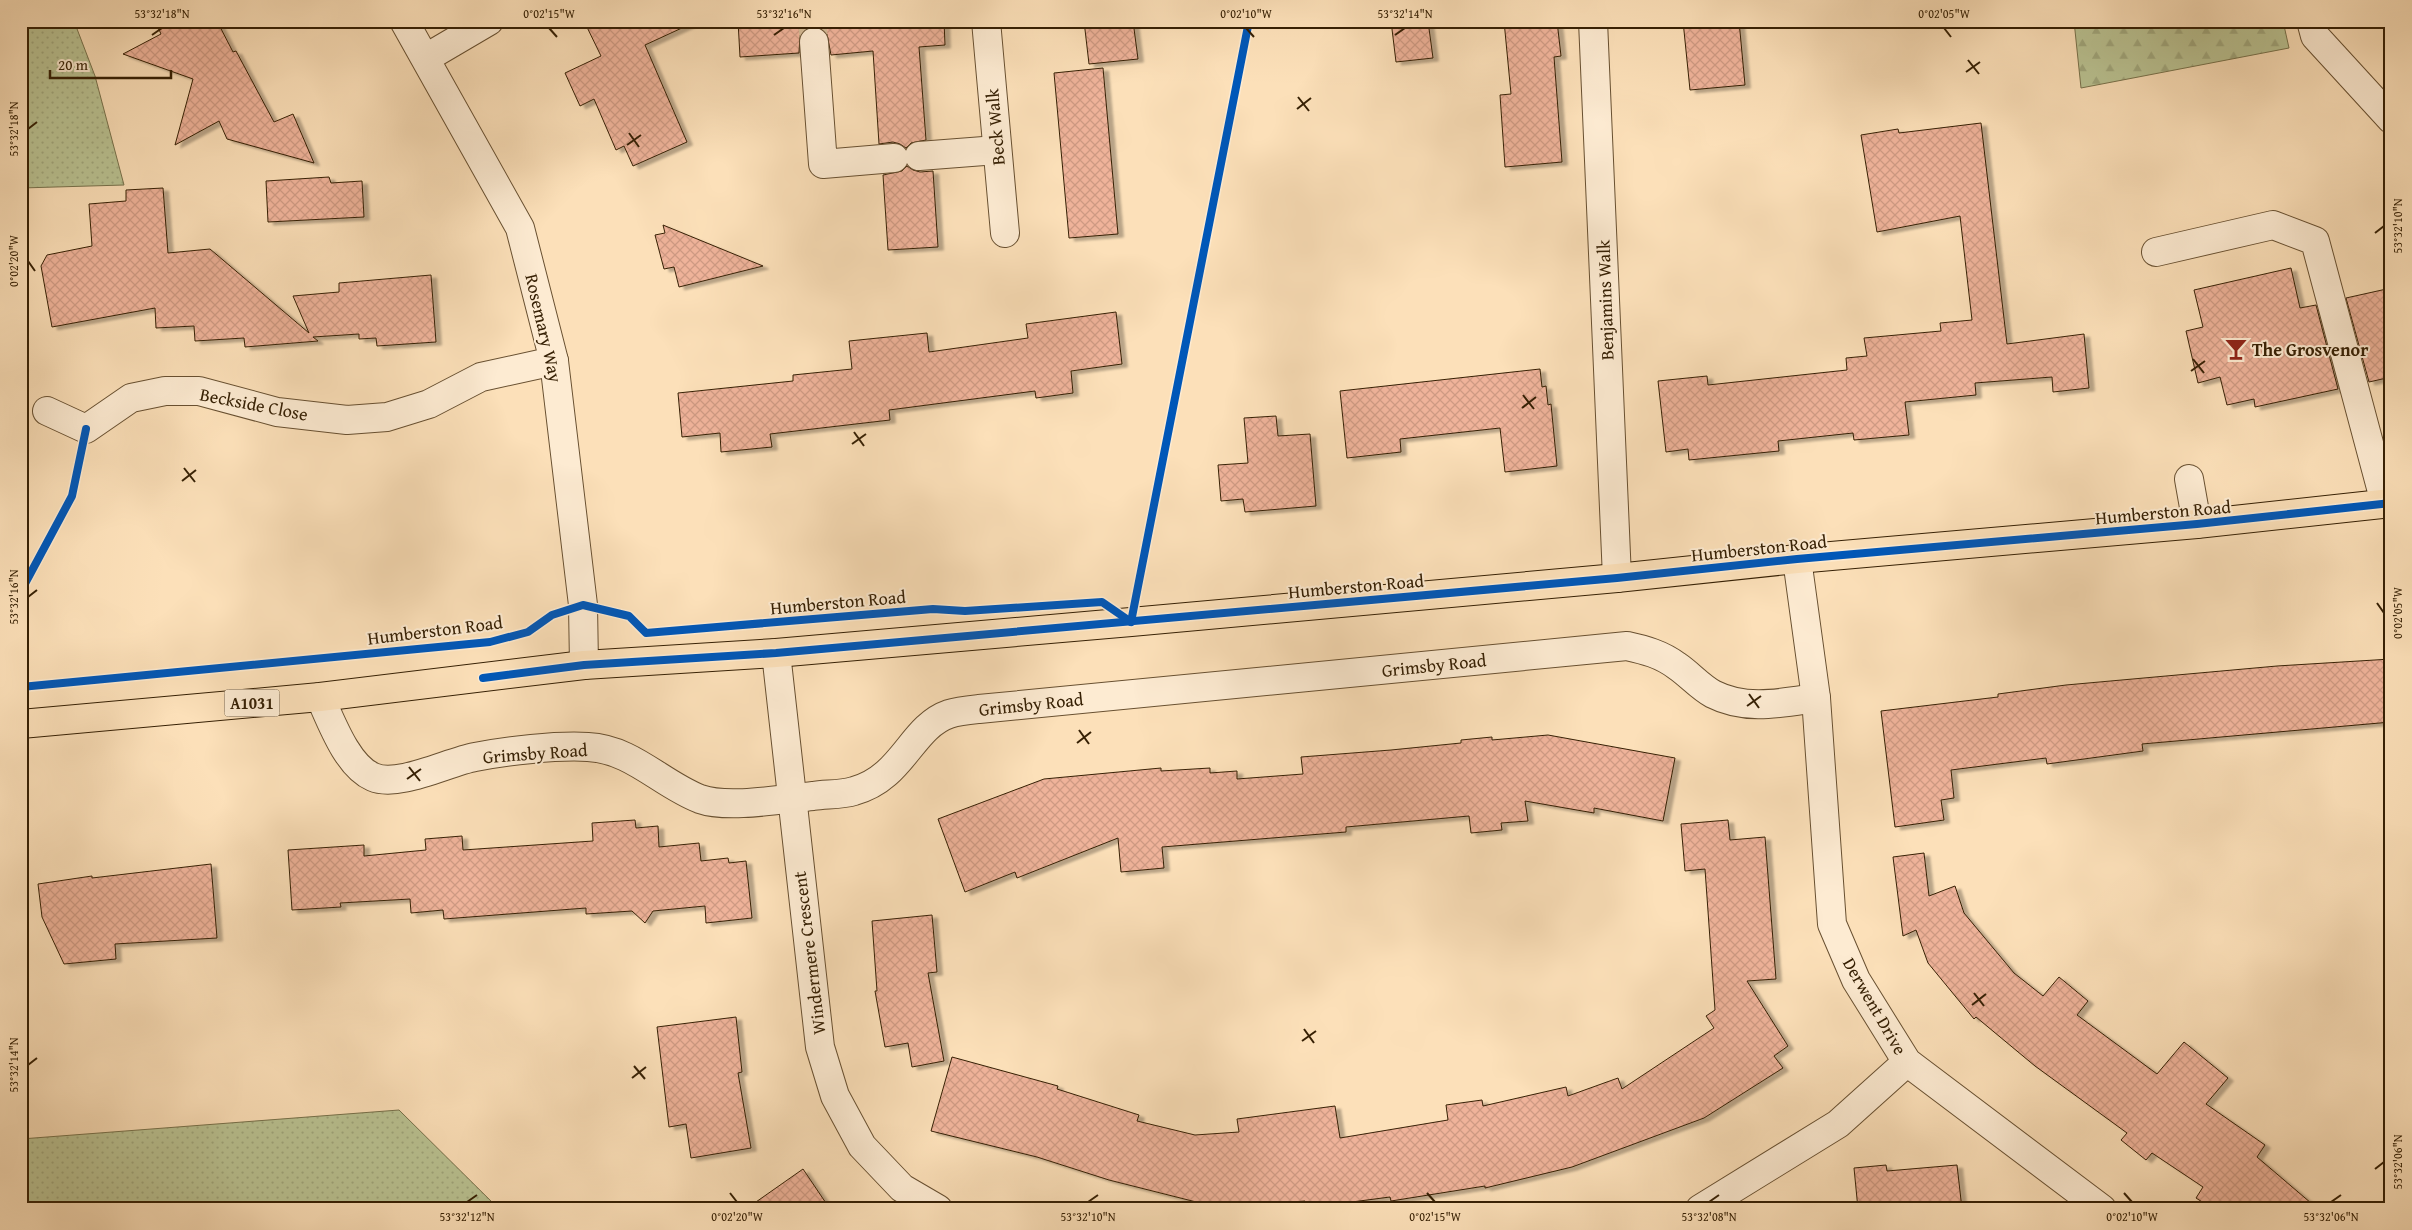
<svg xmlns="http://www.w3.org/2000/svg" width="2412" height="1230" font-family="'Gentium Book Plus',serif">
	<defs>
		<pattern id="green-dots" width="8" height="8" patternUnits="userSpaceOnUse" patternTransform="scale(1.25)"><rect width="8" height="8" fill="#bac393"/><path d="M2 2h.1M6 6h.1" fill="none" stroke="#a0a77d" stroke-width="1.8" stroke-linecap="round"/></pattern>
		<pattern id="forest-firs" width="22" height="20" patternUnits="userSpaceOnUse" patternTransform="scale(1.25)"><rect width="22" height="20" fill="#bac393"/><path d="M5 1l3.5 6h-7zM16 11l3.5 6h-7z" fill="#a0a77d"/></pattern>
		<pattern id="building-cross-hatch" width="8" height="8" patternUnits="userSpaceOnUse" patternTransform="scale(1.25)"><rect width="8" height="8" fill="#efb39a"/><path d="M0 0l8 8M0 8l8-8" fill="none" stroke="#ce9a83"/></pattern>
		<filter id="shadow"><feDropShadow dx="5.5" dy="3" stdDeviation="1" flood-color="#0004"/></filter>
	</defs>
	<rect width="100%" height="100%" fill="#fce0b9"/>
	<filter id="stains"><feTurbulence type="fractalNoise" baseFrequency=".004" numOctaves="4"/><feColorMatrix values="0 0 0 0 .2 0 0 0 0 .09 0 0 0 0 .02 0 0 0 .5 -.17"/></filter>
	<radialGradient id="worn" r=".72"><stop offset=".6" stop-color="#630" stop-opacity="0"/><stop offset="1" stop-color="#630" stop-opacity=".3"/></radialGradient>
	<!-- green -->
	<g fill="url(#green-dots)" stroke="#78724c">
		<polygon points="21,21 74,21 95,76 124,185 21,188"/>
		<polygon points="21,506 27,531 21,574"/>
		<polygon points="399,1110 499,1209 21,1209 21,1139"/>
	</g>
	<!-- forest -->
	<polygon fill="url(#forest-firs)" stroke="#78724c" points="2074,21 2283,21 2289,48 2081,88"/>
	<!-- building -->
	<g fill="url(#building-cross-hatch)" stroke="#362004" filter="url(#shadow)">
		<polygon points="155,21 217,21 233,52 236,51 274,122 293,114 314,163 227,139 219,121 175,145 193,79 123,54 161,34"/>
		<polygon points="584,21 697,21 645,45 687,142 633,166 624,146 616,150 594,99 580,106 565,73 601,56"/>
		<polygon points="738,21 944,21 945,45 919,47 926,140 911,143 906,148 900,144 893,142 879,144 873,51 831,55 827,34 821,28 813,26 806,29 800,35 799,53 740,57"/>
		<polygon points="1084,21 1133,21 1138,59 1089,64"/>
		<polygon points="1391,21 1428,21 1433,58 1396,62"/>
		<polygon points="1504,21 1557,21 1561,56 1554,57 1562,162 1505,167 1500,95 1511,94"/>
		<polygon points="1683,21 1739,21 1745,85 1690,90"/>
		<polygon points="1103,68 1118,234 1069,238 1054,73"/>
		<polygon points="1981,123 2007,344 2084,334 2089,388 2053,392 2052,377 1975,383 1976,395 1905,402 1909,435 1854,440 1853,433 1778,441 1779,451 1689,460 1688,449 1666,452 1658,381 1707,376 1708,385 1847,370 1846,358 1867,356 1864,338 1941,331 1940,323 1972,320 1960,216 1877,232 1861,135 1898,129 1899,133"/>
		<polygon points="907,166 913,170 920,172 933,171 938,247 888,250 883,175 902,171"/>
		<polygon points="329,177 331,183 362,181 364,217 268,222 266,181"/>
		<polygon points="163,188 168,253 210,249 309,333 293,296 339,292 339,283 431,275 436,342 377,346 376,338 359,339 359,334 313,337 318,341 245,347 244,338 195,341 194,326 156,328 155,308 52,327 41,266 47,255 92,246 89,204 126,201 126,190"/>
		<polygon points="663,225 763,266 679,287 674,267 664,269 655,235 665,233"/>
		<polygon points="2291,268 2300,308 2316,305 2338,389 2255,407 2254,399 2227,405 2220,377 2198,383 2186,331 2203,327 2194,290"/>
		<polygon points="2391,288 2391,377 2369,382 2346,298"/>
		<polygon points="1116,312 1122,364 1071,371 1073,393 1036,398 1035,391 889,410 890,420 770,434 772,447 721,452 720,433 682,437 678,393 793,381 793,375 852,369 849,341 927,333 929,352 1028,338 1026,324"/>
		<polygon points="1540,369 1542,387 1546,386 1548,405 1551,404 1557,466 1505,472 1500,428 1400,439 1401,452 1347,458 1340,391"/>
		<polygon points="1276,416 1278,436 1310,434 1316,506 1245,512 1243,499 1221,501 1218,465 1248,463 1244,418"/>
		<polygon points="2391,659 2391,722 2142,744 2143,751 2047,764 2046,758 1951,770 1954,798 1941,800 1944,820 1895,827 1881,711 1998,697 1998,694 2066,685 2277,666"/>
		<polygon points="1548,735 1675,758 1663,821 1594,808 1594,813 1525,801 1528,821 1501,823 1502,830 1471,833 1469,816 1346,827 1346,832 1162,847 1164,868 1121,872 1118,838 1017,878 1015,872 965,892 938,819 1044,779 1161,768 1161,771 1210,768 1210,773 1237,771 1237,779 1303,774 1301,757 1391,750 1461,743 1461,740 1492,737 1492,740"/>
		<polygon points="635,820 636,828 658,826 659,847 699,843 701,861 728,858 729,863 746,861 752,918 706,923 705,906 653,911 645,923 632,911 586,914 586,908 444,919 443,910 411,913 410,899 340,903 341,907 292,910 288,850 364,845 364,856 426,850 425,839 462,836 463,850 593,841 592,823"/>
		<polygon points="1728,820 1730,840 1765,837 1776,979 1747,981 1788,1046 1774,1056 1783,1068 1704,1118 1572,1167 1485,1188 1485,1186 1391,1201 1390,1197 1306,1208 1305,1201 1220,1208 1109,1180 1037,1157 931,1131 952,1057 1058,1086 1057,1089 1139,1115 1137,1121 1195,1135 1239,1132 1237,1119 1335,1106 1340,1138 1448,1120 1446,1105 1482,1100 1483,1106 1566,1087 1568,1096 1618,1078 1622,1089 1714,1028 1706,1016 1715,1010 1705,869 1685,871 1681,824"/>
		<polygon points="1924,853 1929,896 1955,886 1964,913 2014,973 2043,996 2059,977 2088,1001 2077,1015 2157,1074 2184,1042 2228,1078 2206,1104 2265,1145 2257,1157 2318,1209 2213,1209 2196,1198 2203,1187 2152,1153 2146,1160 2121,1140 2127,1133 2035,1066 1976,1017 1974,1019 1928,963 1916,930 1903,936 1893,857"/>
		<polygon points="211,864 217,938 115,944 116,959 64,964 42,917 38,884 92,876 92,878"/>
		<polygon points="932,915 937,972 928,973 944,1061 912,1067 908,1043 885,1047 875,991 877,991 872,921"/>
		<polygon points="736,1017 742,1072 738,1073 751,1148 691,1158 686,1124 669,1127 657,1027"/>
		<polygon points="1886,1165 1887,1171 1957,1165 1962,1209 1858,1209 1854,1168"/>
		<polygon points="803,1169 830,1209 746,1209"/>
	</g>
	<g fill="none" stroke-linecap="round" stroke-linejoin="round">
		<!-- minor-tunnel -->
		<polyline stroke="#d4ba95" stroke-width="28" stroke-dasharray="28 14" stroke-linecap="butt" points="812,21 814,42"/>
		<defs>
			<g id="minor">
				<polyline points="404,21 520,228 554,361 583,605 584,665"/>
				<polyline points="986,21 1005,233"/>
				<polyline points="1593,21 1617,578"/>
				<polyline points="2311,21 2315,36 2391,119"/>
				<polyline points="814,42 823,164 894,158"/>
				<polyline points="426,58 489,21"/>
				<polyline points="919,156 997,150"/>
				<polyline points="2156,252 2273,225 2315,241 2385,503"/>
				<polyline points="47,411 86,429 131,398 165,391 199,391 277,412 347,420 387,417 429,404 481,377 554,361"/>
				<polyline points="2189,479 2197,524"/>
				<polyline points="1797,559 1816,698 1832,924 1856,980 1907,1062 2102,1209"/>
				<polyline points="776,653 820,1047 835,1096 862,1146 902,1188 938,1209"/>
				<path d="M320 697C331 721 347 766 373 777 398 788 448 762 475 757 507 751 556 745 588 747 632 749 661 784 700 799 728 809 782 799 813 796 826 794 841 795 854 791 903 778 911 727 949 714 958 711 969 710 979 709L1627 646C1645 650 1661 654 1677 666 1689 674 1700 687 1713 694 1746 711 1781 703 1816 698"/>
				<polyline points="1700,1209 1838,1124 1907,1062"/>
			</g>
			<polyline id="major" points="21,724 320,697 584,665 776,653 1131,622 1617,578 1797,559 2197,524 2391,503"/>
		</defs>
		<!-- minor casing -->
		<use href="#minor" stroke="#685031" stroke-width="30"/>
		<!-- major casing -->
		<use href="#major" stroke="#362004" stroke-width="30"/>
		<!-- minor -->
		<use href="#minor" stroke="#fdebd2" stroke-width="28"/>
		<!-- major -->
		<use href="#major" stroke="#fce0b9" stroke-width="28"/>
		<defs>
			<g id="cycleway">
				<polyline points="21,591 72,496 86,429"/>
				<polyline points="1131,622 1249,21"/>
				<polyline points="483,678 584,665 776,653 1617,578 1797,559 2197,524 2391,503"/>
				<polyline points="21,687 490,642 528,632 552,615 583,605 629,616 646,633 933,609 965,611 1102,602 1131,622"/>
			</g>
		</defs>
		<!-- cycleway casing -->
		<use href="#cycleway" stroke="#fdebd2" stroke-width="11"/>
		<!-- cycleway -->
		<use href="#cycleway" stroke="#0057b8" stroke-width="8"/>
	</g>
	<!-- ticks -->
	<path fill="none" stroke="#362004" stroke-width="2" d="M549 28 557 37M1246 28 1254 37M1944 28 1951 37M152 35 162 28M774 35 784 28M1395 35 1405 28M1968 60 1979 74M1966 72 1980 62M1298 97 1309 111M1297 109 1311 98M28 129 37 122M629 133 639 147M627 145 641 135M2375 233 2384 226M28 261 35 271M2193 359 2204 373M2191 371 2205 361M1523 395 1534 409M1522 408 1536 397M854 432 864 446M852 444 866 434M184 468 195 482M182 481 196 470M28 597 37 590M2377 603 2384 613M1749 694 1759 708M1747 706 1761 696M1079 730 1089 744M1077 743 1091 732M409 767 420 781M407 779 421 769M1974 993 1984 1006M1972 1005 1986 994M1304 1029 1314 1043M1302 1041 1316 1031M28 1065 37 1058M634 1066 645 1079M632 1078 646 1067M2375 1169 2384 1162M730 1193 737 1202M1427 1193 1435 1202M2124 1193 2132 1202M467 1202 477 1195M1088 1202 1098 1195M1709 1202 1719 1195M2331 1202 2341 1195"/>
	<!-- icons -->
	<defs>
		<symbol id="bar-bare" viewBox="-9 -9 18 18"><path d="M-6-5H6L.8 .8V4.5H3.5V6h-7V4.5H-.8V.8Z" fill="#8f2418" stroke="#fdebd2" stroke-width="2.5" paint-order="stroke"/></symbol>
	</defs>
	<g fill-rule="evenodd">
		<use href="#bar-bare" x="2220" y="333" width="32" height="32"/>
	</g>
	<g text-anchor="middle" dominant-baseline="central" stroke-width="4" stroke-linejoin="round" paint-order="stroke">
		<!-- shield labels -->
		<rect fill="#fdebd2" stroke="#725d42" stroke-width="1" x="224.5" y="689.5" width="55" height="27" rx="4"/>
		<g font-size="16" font-weight="bold" fill="#362004">
			<text x="252" y="703">A1031</text>
		</g>
		<!-- street labels -->
		<g font-size="18" fill="#362004" stroke="#fdebd2">
			<text transform="translate(995 127) rotate(-95)">Beck Walk</text>
			<text transform="translate(1605 300) rotate(-92)">Benjamins Walk</text>
			<text transform="translate(544 328) rotate(77)">Rosemary Way</text>
			<text transform="translate(254 404) rotate(11)">Beckside Close</text>
			<text transform="translate(2163 512) rotate(-5)">Humberston Road</text>
			<text transform="translate(1759 548) rotate(-6)">Humberston Road</text>
			<text transform="translate(1356 586) rotate(-5)">Humberston Road</text>
			<text transform="translate(838 602) rotate(-5)">Humberston Road</text>
			<text transform="translate(435 630) rotate(-7)">Humberston Road</text>
			<text transform="translate(1434 665) rotate(-6)">Grimsby Road</text>
			<text transform="translate(1031 704) rotate(-6)">Grimsby Road</text>
			<text transform="translate(535 753) rotate(-4)">Grimsby Road</text>
			<text transform="translate(809 953) rotate(-97)">Windermere Crescent</text>
			<text transform="translate(1875 1006) rotate(60)">Derwent Drive</text>
		</g>
		<!-- poi labels -->
		<g font-size="18" font-weight="bold" fill="#362004" stroke="#fdebd2" text-anchor="start">
			<text x="2252" y="349">The Grosvenor</text>
		</g>
	</g>
	<!-- margin -->
	<rect width="2412" height="1230" fill="none" stroke="#fce0b9" stroke-width="55"/>
	<!-- scale -->
	<path d="M50 70v8h121v-8" fill="none" stroke="#362004" stroke-width="2.5"/>
	<text x="58" y="70" font-size="15" fill="#362004" stroke="#fdebd2" stroke-width="4" paint-order="stroke">20 m</text>
	<rect x="28" y="28" width="2356" height="1174" fill="none" stroke="#362004" stroke-width="2"/>
	<g font-size="12" text-anchor="middle" fill="#362004">
		<text x="162" y="18">53°32'18"N</text>
		<text x="549" y="18">0°02'15"W</text>
		<text x="784" y="18">53°32'16"N</text>
		<text x="1246" y="18">0°02'10"W</text>
		<text x="1405" y="18">53°32'14"N</text>
		<text x="1944" y="18">0°02'05"W</text>
		<text transform="translate(14 129) rotate(-90)" y="4">53°32'18"N</text>
		<text transform="translate(2398 226) rotate(-90)" y="4">53°32'10"N</text>
		<text transform="translate(14 261) rotate(-90)" y="4">0°02'20"W</text>
		<text transform="translate(14 597) rotate(-90)" y="4">53°32'16"N</text>
		<text transform="translate(2398 613) rotate(-90)" y="4">0°02'05"W</text>
		<text transform="translate(14 1065) rotate(-90)" y="4">53°32'14"N</text>
		<text transform="translate(2398 1162) rotate(-90)" y="4">53°32'06"N</text>
		<text x="467" y="1221">53°32'12"N</text>
		<text x="737" y="1221">0°02'20"W</text>
		<text x="1088" y="1221">53°32'10"N</text>
		<text x="1435" y="1221">0°02'15"W</text>
		<text x="1709" y="1221">53°32'08"N</text>
		<text x="2132" y="1221">0°02'10"W</text>
		<text x="2331" y="1221">53°32'06"N</text>
	</g>
	<rect width="100%" height="100%" filter="url(#stains)"/>
	<rect width="100%" height="100%" fill="url(#worn)"/>
</svg>
